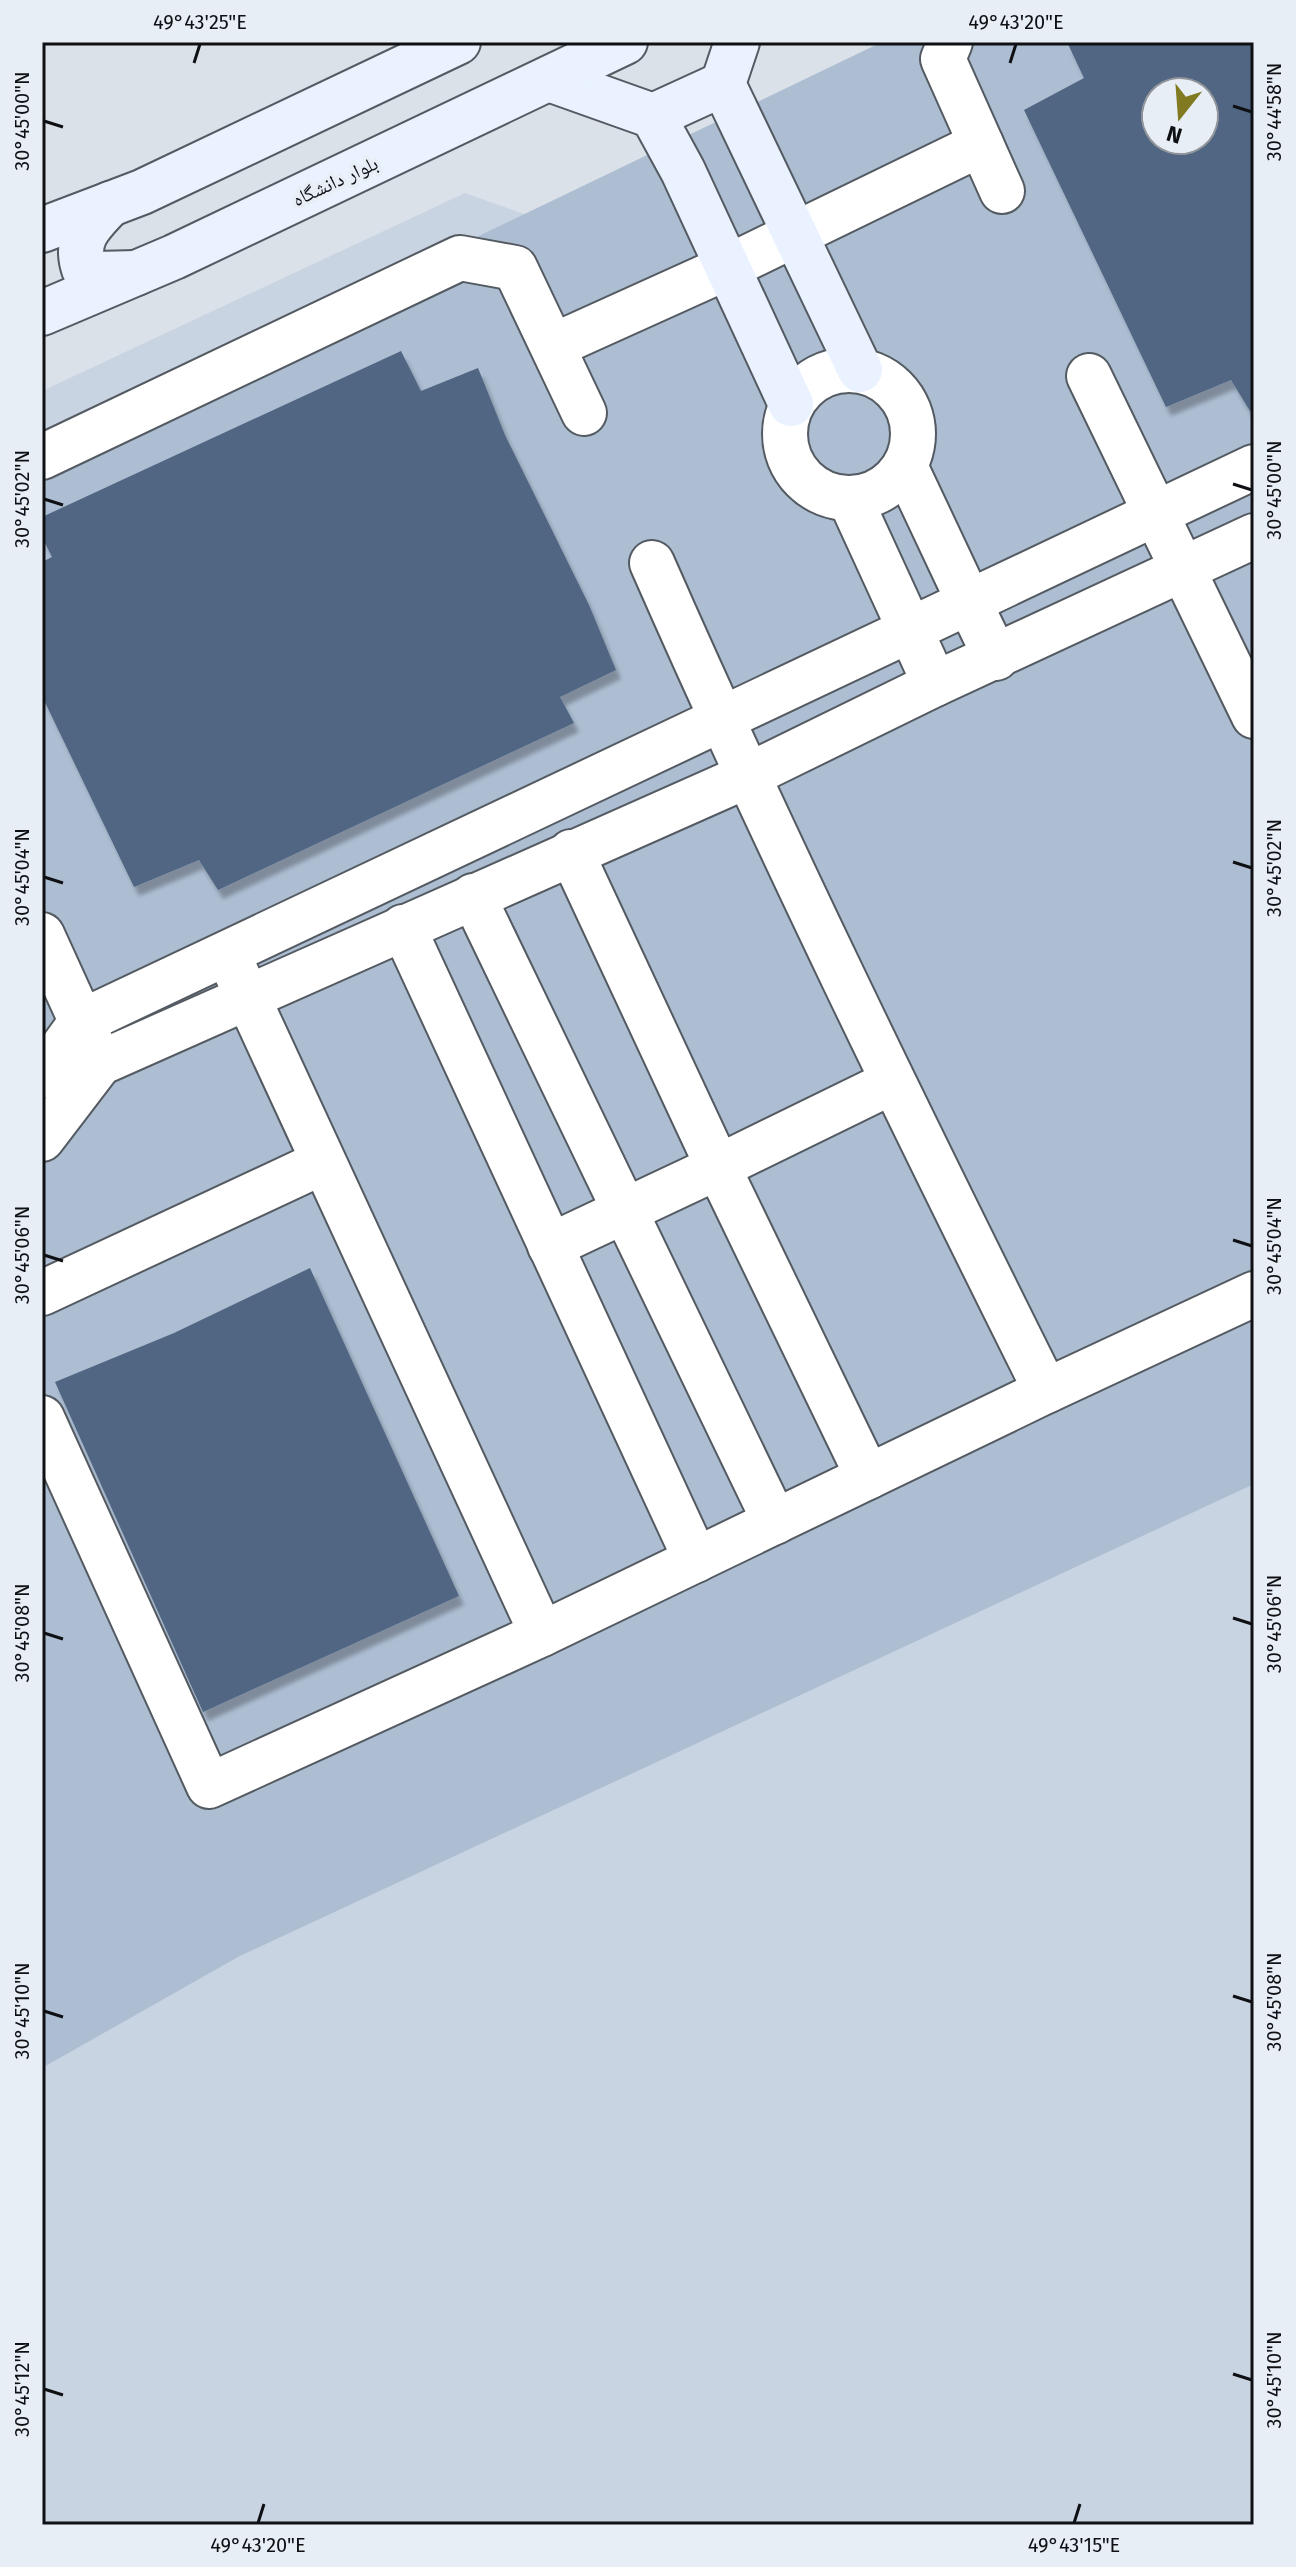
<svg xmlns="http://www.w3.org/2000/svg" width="1296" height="2567" font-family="'Fira Sans','Noto Naskh Arabic',sans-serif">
	<defs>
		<filter id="shadow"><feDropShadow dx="5" dy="9" stdDeviation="2" flood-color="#0004"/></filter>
	</defs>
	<rect width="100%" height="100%" fill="#dbe1e9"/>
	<!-- built -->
	<path fill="#c9d4e2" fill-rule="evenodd" d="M1254 42V2525H42V391L465 193 549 223ZM1156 92H1204V140H1156Z"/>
	<!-- green -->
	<path fill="#adbed3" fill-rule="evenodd" d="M882 42H1254V1484L238 1957 42 2068V446ZM1156 92H1204V140H1156Z"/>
	<!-- building -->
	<g fill="#516682" fill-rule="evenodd" filter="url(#shadow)">
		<path d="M1067 42H1254V409L1250 411 1231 380 1166 407 1024 110 1084 78ZM1156 92H1204V140H1156Z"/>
		<polygon points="401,351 421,391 478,368 505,435 589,605 616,670 560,697 574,723 218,890 199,860 134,887 42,696 42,562 52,557 42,537 42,517"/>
		<polygon points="310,1268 459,1596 203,1712 55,1382 174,1333"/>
	</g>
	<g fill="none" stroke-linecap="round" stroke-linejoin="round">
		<defs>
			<g id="street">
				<polyline points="950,42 943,59 1002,191"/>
				<polyline points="553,346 728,267 981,144"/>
				<circle cx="849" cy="434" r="64"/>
				<polyline points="1089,376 1254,716"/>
				<polyline points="42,457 460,258 515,268 584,413"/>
				<polyline points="905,466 969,602 1254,467"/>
				<polyline points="850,499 935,684 1254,536"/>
				<polyline points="571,852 718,1167 892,1082"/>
				<polyline points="473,896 775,1522"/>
				<polyline points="403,927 696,1560"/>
				<polyline points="42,935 94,1049"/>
				<polyline points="236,972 542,1634"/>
				<polyline points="42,1076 81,1022 969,602 996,658"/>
				<polyline points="42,1139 100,1063 749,775 935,684"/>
				<polyline points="550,1246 718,1167 868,1477"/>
				<polyline points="42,1293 323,1162"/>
				<polyline points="1046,1391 1254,1294"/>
				<path d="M42 1418 209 1786 542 1634 1046 1391C910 1118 775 843 652 563"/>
			</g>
			<g id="secondary">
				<polyline points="737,42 723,84 860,370"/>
				<polyline points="549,79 653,116 683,171 791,404"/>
				<polyline points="653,116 723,84"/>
				<path d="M110 204C90 225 74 239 84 269L96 274 136 273"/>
				<polyline points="42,230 142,192 458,42"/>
				<polyline points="42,313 174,257 625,42"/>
			</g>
		</defs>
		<!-- street casing -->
		<use href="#street" stroke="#545a61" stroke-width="48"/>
		<!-- secondary casing -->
		<use href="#secondary" stroke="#545a61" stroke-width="48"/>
		<!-- street -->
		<use href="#street" stroke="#fff" stroke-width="44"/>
		<!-- secondary -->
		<use href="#secondary" stroke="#e9f2fe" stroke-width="44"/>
	</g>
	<!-- ticks -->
	<path fill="none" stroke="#0e1013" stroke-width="3" d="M194 63 200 44M1010 63 1016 44M1233 106 1252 112M44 121 63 127M1233 484 1252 490M44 499 63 505M1233 862 1252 868M44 877 63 883M1233 1240 1252 1246M44 1255 63 1261M1233 1618 1252 1624M44 1633 63 1639M1233 1996 1252 2002M44 2011 63 2017M1233 2374 1252 2380M44 2389 63 2395M258 2523 264 2504M1074 2523 1080 2504"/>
	<g text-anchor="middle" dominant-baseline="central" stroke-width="7" stroke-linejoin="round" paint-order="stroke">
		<!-- street labels -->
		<g font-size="20" fill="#0e1013" stroke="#e8eef6">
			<text transform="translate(335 181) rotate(-25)">بلوار دانشگاه</text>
		</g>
	</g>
	<!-- border -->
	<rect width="1296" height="2567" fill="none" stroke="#e8eef6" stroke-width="88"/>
	<!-- north arrow -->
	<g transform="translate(1180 116) rotate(197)"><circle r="38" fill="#e8eef6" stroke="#91959b" stroke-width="2"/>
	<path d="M0-6L14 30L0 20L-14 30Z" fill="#817a21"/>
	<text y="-12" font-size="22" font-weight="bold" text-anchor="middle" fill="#0e1013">N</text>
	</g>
	<rect x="44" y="44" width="1208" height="2479" fill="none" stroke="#0e1013" stroke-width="3"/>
	<g font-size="20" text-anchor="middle" fill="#0e1013">
		<text x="200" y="29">49°43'25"E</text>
		<text x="1016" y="29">49°43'20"E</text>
		<text transform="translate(1274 112) rotate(-90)" y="7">30°44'58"N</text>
		<text transform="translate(22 121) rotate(-90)" y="7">30°45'00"N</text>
		<text transform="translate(1274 490) rotate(-90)" y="7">30°45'00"N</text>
		<text transform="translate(22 499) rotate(-90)" y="7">30°45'02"N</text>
		<text transform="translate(1274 868) rotate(-90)" y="7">30°45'02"N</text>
		<text transform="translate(22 877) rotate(-90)" y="7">30°45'04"N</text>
		<text transform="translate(1274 1246) rotate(-90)" y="7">30°45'04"N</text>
		<text transform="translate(22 1255) rotate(-90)" y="7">30°45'06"N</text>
		<text transform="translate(1274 1624) rotate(-90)" y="7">30°45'06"N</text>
		<text transform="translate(22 1633) rotate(-90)" y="7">30°45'08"N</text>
		<text transform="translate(1274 2002) rotate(-90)" y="7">30°45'08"N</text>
		<text transform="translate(22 2011) rotate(-90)" y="7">30°45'10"N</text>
		<text transform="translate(1274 2380) rotate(-90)" y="7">30°45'10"N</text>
		<text transform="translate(22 2389) rotate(-90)" y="7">30°45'12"N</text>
		<text x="258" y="2552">49°43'20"E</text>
		<text x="1074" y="2552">49°43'15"E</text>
	</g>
</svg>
